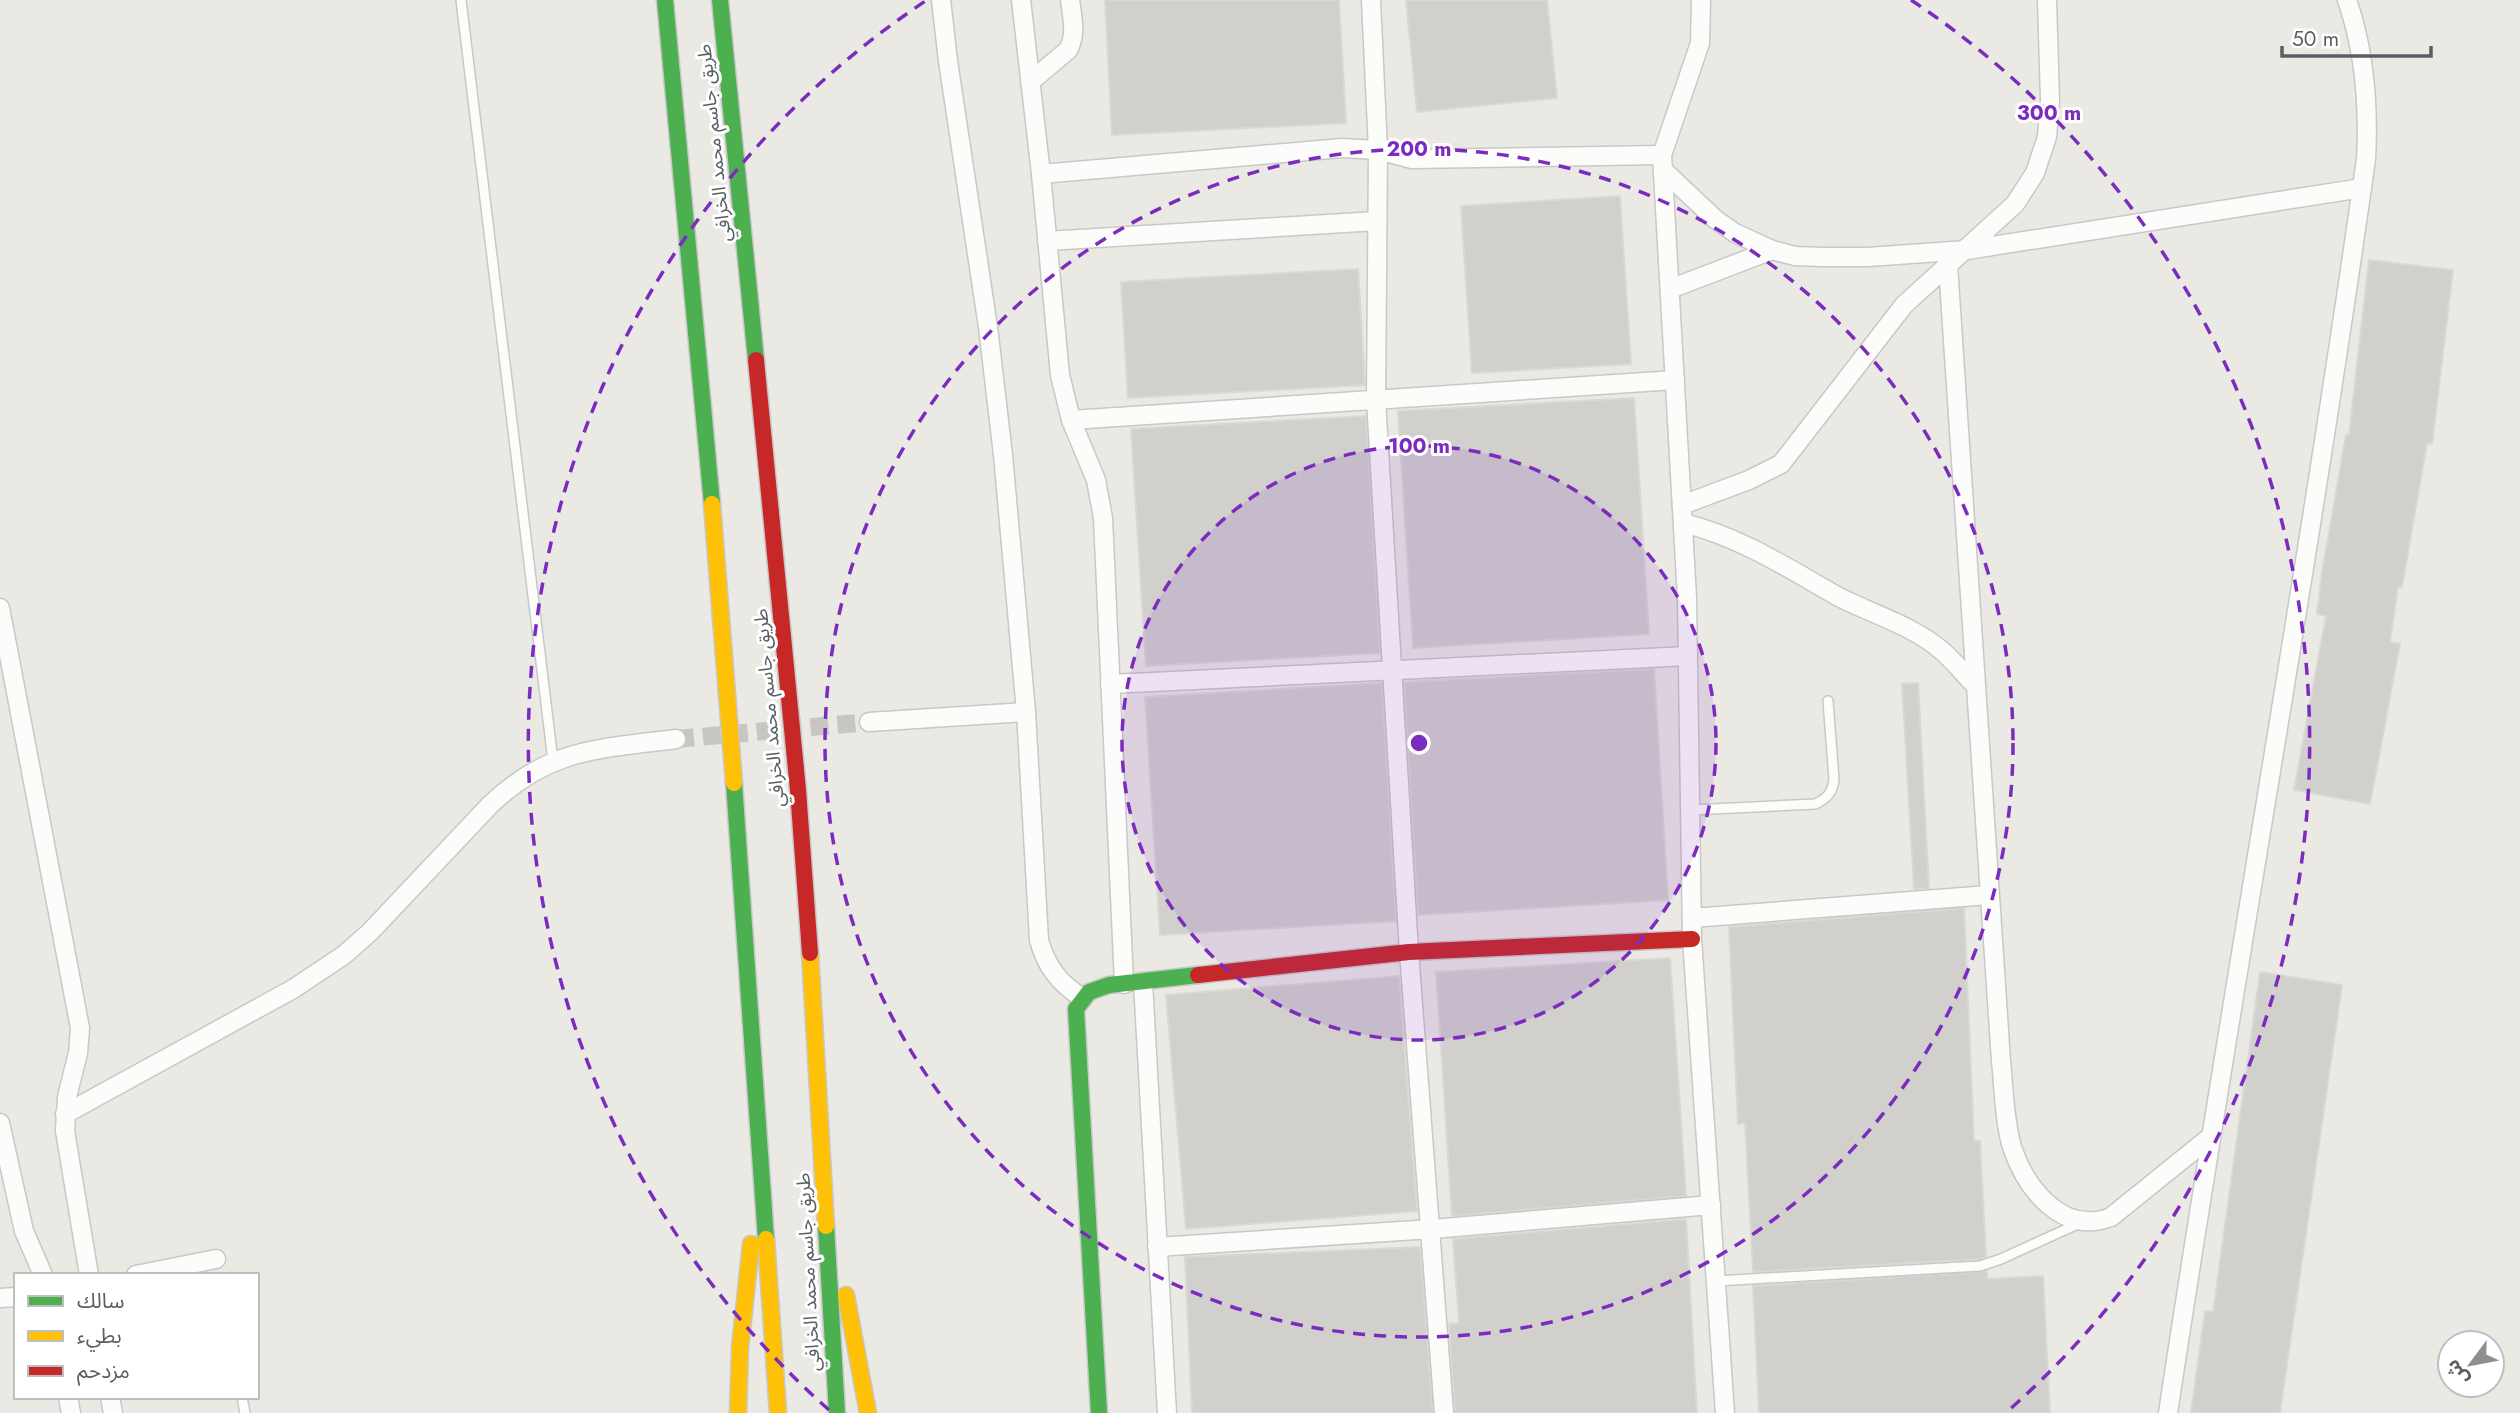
<svg xmlns="http://www.w3.org/2000/svg" width="2520" height="1413" font-family="Jost,'Noto Sans Arabic',sans-serif">
	<rect width="100%" height="100%" fill="#ebe9e4"/>
	<!-- building -->
	<g fill="#d1d0cd" stroke="#dad8d4" stroke-width="2">
		<polygon points="1105,0 1339,0 1346,123 1112,135"/>
		<polygon points="1406,0 1547,0 1557,98 1417,112"/>
		<polygon points="1620,196 1631,364 1472,373 1461,206"/>
		<polygon points="2369,260 2453,270 2432,444 2427,443 2402,587 2398,587 2390,642 2400,644 2370,804 2294,790 2326,616 2317,614 2322,573 2346,435 2349,435"/>
		<polygon points="1358,269 1365,385 1128,398 1121,282"/>
		<polygon points="1634,398 1649,634 1413,648 1398,411"/>
		<polygon points="1366,416 1380,653 1146,666 1131,429"/>
		<polygon points="1654,669 1668,900 1418,915 1404,682"/>
		<polygon points="1382,683 1396,921 1160,935 1145,697"/>
		<polygon points="1918,683 1929,888 1914,889 1902,684"/>
		<polygon points="1964,908 1974,1141 1980,1141 1986,1257 1979,1259 1753,1272 1745,1123 1738,1124 1729,927"/>
		<polygon points="1670,958 1686,1196 1452,1216 1436,972"/>
		<polygon points="2260,972 2342,985 2280,1413 2191,1413 2205,1311 2213,1312"/>
		<polygon points="1399,976 1417,1211 1186,1229 1166,995"/>
		<polygon points="1686,1219 1697,1413 1455,1413 1449,1324 1459,1323 1453,1239"/>
		<polygon points="1420,1247 1433,1413 1192,1413 1185,1257"/>
		<polygon points="1987,1271 1987,1279 2043,1276 2050,1413 1759,1413 1753,1286"/>
	</g>
	<g fill="none" stroke-linecap="round" stroke-linejoin="round">
		<!-- street-tunnel -->
		<polyline stroke="#c7c6c4" stroke-width="18" stroke-dasharray="18 9" stroke-linecap="butt" points="676,739 869,722"/>
		<defs>
			<g id="lane">
				<polyline points="461,0 553,761"/>
				<path d="M1691 810 1815 804C1827 799 1833 792 1834 779L1828 701"/>
				<polyline points="1716,1281 1980,1266 2001,1259 2082,1222"/>
				<polyline points="242,1397 245,1413"/>
			</g>
			<g id="street">
				<path d="M941 0 948 61 988 327 1003 455 1026 712 1039 940C1046 966 1059 983 1081 997"/>
				<polyline points="1021,0 1041,174 1060,375 1071,420 1096,480 1103,518 1124,984"/>
				<polyline points="1371,0 1378,150 1376,400 1409,952 1444,1413"/>
				<polyline points="1701,0 1700,43 1662,155 1687,598 1692,939 1725,1413"/>
				<path d="M1030 82 1068 50C1077 35 1072 16 1070 0"/>
				<polyline points="1663,170 1715,219 1735,233 1772,250"/>
				<polyline points="1041,174 1342,148 1378,150 1412,159 1662,155"/>
				<polyline points="1047,241 1377,221"/>
				<path d="M1948 265 2001 1061C2004 1089 2004 1120 2012 1147 2026 1189 2063 1236 2111 1217L2209 1138"/>
				<polyline points="1670,289 1772,250 1795,256 1823,257 1868,257 1967,250 2362,188"/>
				<polyline points="1071,420 1675,380"/>
				<polyline points="1682,505 1749,480 1781,464 1904,305 2015,204 2035,173 2047,137 2050,100 2047,0"/>
				<path d="M1683 523C1738 536 1788 568 1837 596 1871 614 1910 624 1941 650 1953 660 1963 673 1974 684"/>
				<polyline points="0,608 80,1028 78,1053 67,1097 65,1131 89,1275"/>
				<polyline points="1110,684 1688,656"/>
				<polyline points="869,722 1026,712"/>
				<polyline points="1692,918 1989,895"/>
				<polyline points="1143,982 1167,1413"/>
				<path d="M65 1114 293 989 344 955 370 932 490 805C549 748 599 749 676 739"/>
				<polyline points="0,1123 24,1231 43,1275"/>
				<polyline points="1157,1247 1432,1229 1711,1205"/>
				<polyline points="136,1275 216,1259"/>
				<polyline points="0,1298 16,1297"/>
				<polyline points="68,1397 71,1413"/>
				<polyline points="110,1397 113,1413"/>
				<path d="M2168 1413C2231 994 2307 578 2366 159 2369 104 2365 52 2347 0"/>
			</g>
			<g id="fast">
				<polyline points="665,0 712,504"/>
				<polyline points="720,0 756,360"/>
				<polyline points="734,783 766,1239"/>
				<polyline points="826,1226 837,1413"/>
				<polyline points="1099,1413 1076,1009 1089,992 1109,985 1198,975"/>
			</g>
			<g id="slow">
				<polyline points="712,504 734,783"/>
				<polyline points="810,953 826,1226"/>
				<polyline points="766,1239 778,1413"/>
				<polyline points="846,1295 868,1413"/>
				<polyline points="738,1413 740,1348 751,1244"/>
			</g>
			<g id="jam">
				<polyline points="756,360 798,790 810,953"/>
				<polyline points="1198,975 1409,952 1692,939"/>
			</g>
		</defs>
		<!-- lane casing -->
		<use href="#lane" stroke="#c7c8c7" stroke-width="12"/>
		<!-- street casing -->
		<use href="#street" stroke="#c7c8c7" stroke-width="21"/>
		<!-- fast casing -->
		<use href="#fast" stroke="#c8c8c8" stroke-width="19"/>
		<!-- slow casing -->
		<use href="#slow" stroke="#c8c8c8" stroke-width="19"/>
		<!-- jam casing -->
		<use href="#jam" stroke="#c8c8c8" stroke-width="19"/>
		<!-- lane -->
		<use href="#lane" stroke="#fcfcfb" stroke-width="9"/>
		<!-- street -->
		<use href="#street" stroke="#fcfcfb" stroke-width="18"/>
		<!-- fast -->
		<use href="#fast" stroke="#4caf50" stroke-width="16"/>
		<!-- slow -->
		<use href="#slow" stroke="#ffc107" stroke-width="16"/>
		<!-- jam -->
		<use href="#jam" stroke="#c62828" stroke-width="16"/>
	</g>
	<!-- distance rings -->
	<circle cx="1419" cy="743" r="297" fill="#7b2cbf" fill-opacity=".12"/>
	<g fill="none" stroke="#7b2cbf" stroke-width="3.5" stroke-dasharray="12 9">
		<circle cx="1419" cy="743" r="297"/>
		<circle cx="1419" cy="743" r="594"/>
		<path d="M829 1410A891 891 0 0 1 927 0M1911 0A891 891 0 0 1 2009 1410"/>
	</g>
	<g text-anchor="middle" dominant-baseline="central" stroke-width="6" stroke-linejoin="round" paint-order="stroke">
		<!-- street labels -->
		<g font-size="19" fill="#5a5f64" stroke="#fff">
			<text transform="translate(714 143) rotate(-96)">طريق جاسم محمد الخرافي</text>
			<text transform="translate(769 708) rotate(-95)">طريق جاسم محمد الخرافي</text>
			<text transform="translate(808 1272) rotate(-93)">طريق جاسم محمد الخرافي</text>
		</g>
	</g>
	<circle cx="1419" cy="743" r="10" fill="#7b2cbf" stroke="#fff" stroke-width="3.5"/>
	<g font-size="21" text-anchor="middle" font-weight="bold" fill="#7b2cbf" stroke="#fff" stroke-width="6" stroke-linejoin="round" paint-order="stroke">
		<text x="2049" y="120">300 m</text>
		<text x="1419" y="156">200 m</text>
		<text x="1419" y="453">100 m</text>
	</g>
	<!-- legend -->
	<rect x="14" y="1273" width="245" height="126" fill="#ffffff" stroke="#bdbfc1" stroke-width="2"/>
	<rect x="28" y="1296" width="35" height="10" fill="#4caf50" stroke="#bdbfc1" stroke-width="2"/>
	<text x="77" y="1308" font-size="21" fill="#5a5f64">سالك</text>
	<rect x="28" y="1331" width="35" height="10" fill="#ffc107" stroke="#bdbfc1" stroke-width="2"/>
	<text x="77" y="1343" font-size="21" fill="#5a5f64">بطيء</text>
	<rect x="28" y="1366" width="35" height="10" fill="#c62828" stroke="#bdbfc1" stroke-width="2"/>
	<text x="77" y="1378" font-size="21" fill="#5a5f64">مزدحم</text>
	<!-- north arrow -->
	<g transform="translate(2471 1364) rotate(238)"><circle r="33" fill="#ffffff" stroke="#bdbfc1" stroke-width="2"/>
	<path d="M0-5L12 26L0 18L-12 26Z" fill="#8d8f91"/>
	<text y="-10" font-size="19" font-weight="bold" text-anchor="middle" fill="#5a5f64">ش</text>
	</g>
	<!-- scale -->
	<path d="M2282 46v10h149v-10" fill="none" stroke="#5a5f64" stroke-width="3.5"/>
	<text x="2292" y="46" font-size="21" fill="#5a5f64" stroke="#ffffff" stroke-width="5" paint-order="stroke">50 m</text>
</svg>
